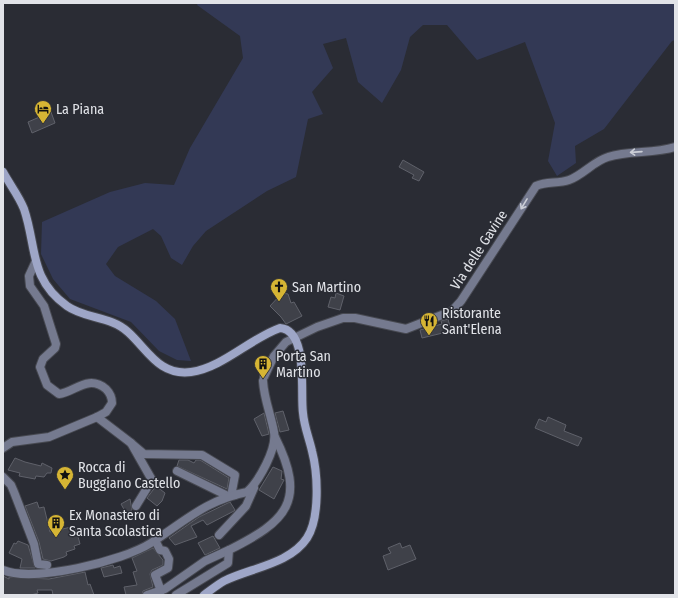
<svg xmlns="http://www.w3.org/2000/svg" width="678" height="598" font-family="'Fira Sans Condensed',sans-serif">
	<rect width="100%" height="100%" fill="#2a2c34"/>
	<!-- green -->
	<polygon fill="#333955" points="198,3 675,3 675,40 672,41 604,129 575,146 576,163 557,176 548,161 555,123 525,42 477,60 447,25 423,25 410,37 401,70 382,103 358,82 346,38 323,44 333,68 312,92 323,114 308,119 296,177 267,191 206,231 193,246 182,265 171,258 161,236 153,229 118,247 106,264 115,276 156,301 175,319 191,361 177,360 159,351 131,322 70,299 53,279 41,254 42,222 110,192 145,183 174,185 190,148 243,58 240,36 197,5"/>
	<!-- building -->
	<g fill="#3f4149" stroke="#5f616a">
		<polygon points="51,112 55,123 32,133 28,122"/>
		<polygon points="403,160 424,172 419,181 412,178 414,175 399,167"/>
		<polygon points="282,293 288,294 291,303 294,302 302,316 286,324 281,317 270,306"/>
		<polygon points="336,293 344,296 340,310 328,307 331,297 335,298"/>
		<polygon points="448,319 451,331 422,338 420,330 442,324 441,321"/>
		<polygon points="283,411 289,430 280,432 275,413"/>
		<polygon points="264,413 269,434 262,436 254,419"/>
		<polygon points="548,417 566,425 564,431 582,438 578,446 535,428 539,419 546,422"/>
		<polygon points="15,458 25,462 41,466 42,463 52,468 51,473 47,473 44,477 36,476 35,479 19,476 20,473 8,470"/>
		<polygon points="179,460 188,460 194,463 196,460 200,460 229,478 227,489 177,466"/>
		<polygon points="273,467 282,471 281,479 284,480 274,499 259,490"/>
		<polygon points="156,486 165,493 162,501 157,506 147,498"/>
		<polygon points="130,499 132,510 126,513 121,504"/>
		<polygon points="37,502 39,508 44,507 50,532 71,527 72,530 76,529 80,544 74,546 75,549 66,552 67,555 64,557 51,561 43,559 39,542 25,506"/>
		<polygon points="230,502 235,510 234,511 207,525 203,520 191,526 197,537 175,545 169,538 199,517"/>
		<polygon points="213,536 220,548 205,555 198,543"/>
		<polygon points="18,541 28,545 35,568 20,568 22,559 9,553 14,543 16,544"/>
		<polygon points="400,543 402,548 410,545 416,559 388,570 383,556 391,553 388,548"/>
		<polygon points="153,548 163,560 163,565 152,570 150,574 153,587 143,591 142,595 126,595 124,587 137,585 133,572 137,571 132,558"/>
		<polygon points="113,565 114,568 120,566 122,573 104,577 101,568"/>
		<polygon points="85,572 88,585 90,584 94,595 53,595 52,590 37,590 38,593 31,595 3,595 3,576 9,579 9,577 49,579"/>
	</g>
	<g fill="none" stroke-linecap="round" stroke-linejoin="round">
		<defs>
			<g id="street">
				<path d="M264 377 274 356 286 342 317 327 343 318H355L406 329 452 311 461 301 536 186C547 181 557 184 569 180 583 175 594 161 608 157 630 150 653 154 675 147"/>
				<polyline points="97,417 131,443 152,480 136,506"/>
				<polyline points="131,443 144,454 202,455 235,475 232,491 235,495"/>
				<path d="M3 448 12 442 49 437 97 417 106 412 112 403C112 397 110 393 106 389 88 374 75 392 59 394L47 385 40 367 43 359 55 348 56 344 44 306 30 286 29 276 35 263"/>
				<polyline points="177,471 228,496"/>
				<polyline points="3,477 11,485 14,492 34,544 38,564 47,565"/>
				<polyline points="219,535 246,506 254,488"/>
				<polyline points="155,540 160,550 165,551 169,559 168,568 155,575 161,591"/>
				<path d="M3 570C33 583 123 561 151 543 184 522 206 500 247 492 259 481 277 449 274 432 271 415 264 399 263 381"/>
				<polyline points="147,595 165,589 205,561 229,550"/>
				<path d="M176 595 228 563 229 550C287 521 307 501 275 437"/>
			</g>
			<path id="secondary" d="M3 172C10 185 19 196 24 209 37 247 29 279 67 306 85 319 111 316 128 332 148 350 159 376 191 372 222 368 251 338 280 328 309 330 300 394 303 413 304 426 309 438 312 451 318 474 320 518 307 538 290 564 250 568 224 581 217 585 211 590 204 595"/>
		</defs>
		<!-- street casing -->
		<use href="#street" stroke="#474951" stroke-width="10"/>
		<!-- secondary casing -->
		<use href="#secondary" stroke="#474951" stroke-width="10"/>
		<!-- street -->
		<use href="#street" stroke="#757a8f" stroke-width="8"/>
		<!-- secondary -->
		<use href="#secondary" stroke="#9ea6c7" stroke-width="8"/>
	</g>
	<!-- one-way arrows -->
	<defs><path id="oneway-shaft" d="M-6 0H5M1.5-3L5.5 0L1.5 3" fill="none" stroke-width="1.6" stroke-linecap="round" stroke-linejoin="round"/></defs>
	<g stroke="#cbced6">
		<use href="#oneway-shaft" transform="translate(636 152) rotate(176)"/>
		<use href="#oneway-shaft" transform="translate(524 204) rotate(121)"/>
	</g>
	<!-- icons -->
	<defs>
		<symbol id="hotel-pin" viewBox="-11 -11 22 30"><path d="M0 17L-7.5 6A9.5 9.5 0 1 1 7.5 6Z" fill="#d6b534" stroke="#2a2c34"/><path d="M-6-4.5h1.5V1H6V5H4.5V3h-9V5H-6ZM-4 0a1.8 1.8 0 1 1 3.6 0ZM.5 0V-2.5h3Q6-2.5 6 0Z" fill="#111"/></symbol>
		<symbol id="church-pin" viewBox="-11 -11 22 30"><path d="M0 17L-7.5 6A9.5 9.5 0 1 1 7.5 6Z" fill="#d6b534" stroke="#2a2c34"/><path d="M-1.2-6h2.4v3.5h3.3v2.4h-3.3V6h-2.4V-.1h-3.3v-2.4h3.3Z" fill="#111"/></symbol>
		<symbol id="restaurant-pin" viewBox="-11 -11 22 30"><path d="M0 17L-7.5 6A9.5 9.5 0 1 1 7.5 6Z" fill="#d6b534" stroke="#2a2c34"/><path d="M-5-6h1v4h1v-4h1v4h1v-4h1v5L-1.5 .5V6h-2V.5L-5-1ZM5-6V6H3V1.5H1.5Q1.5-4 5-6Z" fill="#111"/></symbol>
		<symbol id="building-pin" viewBox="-11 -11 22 30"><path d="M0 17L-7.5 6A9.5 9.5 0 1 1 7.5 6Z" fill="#d6b534" stroke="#2a2c34"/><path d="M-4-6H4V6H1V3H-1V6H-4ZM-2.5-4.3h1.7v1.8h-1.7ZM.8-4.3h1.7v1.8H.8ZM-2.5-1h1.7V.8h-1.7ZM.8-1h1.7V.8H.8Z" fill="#111"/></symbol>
		<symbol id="sight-pin" viewBox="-11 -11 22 30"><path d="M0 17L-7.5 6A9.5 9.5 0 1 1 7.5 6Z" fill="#d6b534" stroke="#2a2c34"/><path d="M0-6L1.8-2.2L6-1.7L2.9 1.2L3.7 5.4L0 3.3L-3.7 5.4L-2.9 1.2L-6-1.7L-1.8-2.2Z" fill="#111"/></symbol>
	</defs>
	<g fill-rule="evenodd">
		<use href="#hotel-pin" x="33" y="99" width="20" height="27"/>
		<use href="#church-pin" x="269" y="277" width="20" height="27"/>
		<use href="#restaurant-pin" x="419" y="311" width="20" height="27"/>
		<use href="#building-pin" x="253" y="354" width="20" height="27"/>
		<use href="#sight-pin" x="55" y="465" width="20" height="27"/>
		<use href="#building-pin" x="46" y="513" width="20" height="27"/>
	</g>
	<g text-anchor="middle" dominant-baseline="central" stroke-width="3" stroke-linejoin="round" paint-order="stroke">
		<!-- poi labels -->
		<g font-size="14" fill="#e1e3e8" stroke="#2a2c34" text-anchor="start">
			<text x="56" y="109">La Piana</text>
			<text x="292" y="287">San Martino</text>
			<text x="442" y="313">Ristorante<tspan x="442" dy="16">Sant'Elena</tspan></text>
			<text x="276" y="356">Porta San<tspan x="276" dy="16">Martino</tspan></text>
			<text x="78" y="467">Rocca di<tspan x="78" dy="16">Buggiano Castello</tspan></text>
			<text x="69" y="515">Ex Monastero di<tspan x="69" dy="16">Santa Scolastica</tspan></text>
		</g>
		<!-- street labels -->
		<g font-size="14" fill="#e1e3e8" stroke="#2a2c34">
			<text transform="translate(479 250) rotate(-57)">Via delle Gavine</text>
		</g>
	</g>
	<!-- border -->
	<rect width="678" height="598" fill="none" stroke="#e1e3e8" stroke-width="8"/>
</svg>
